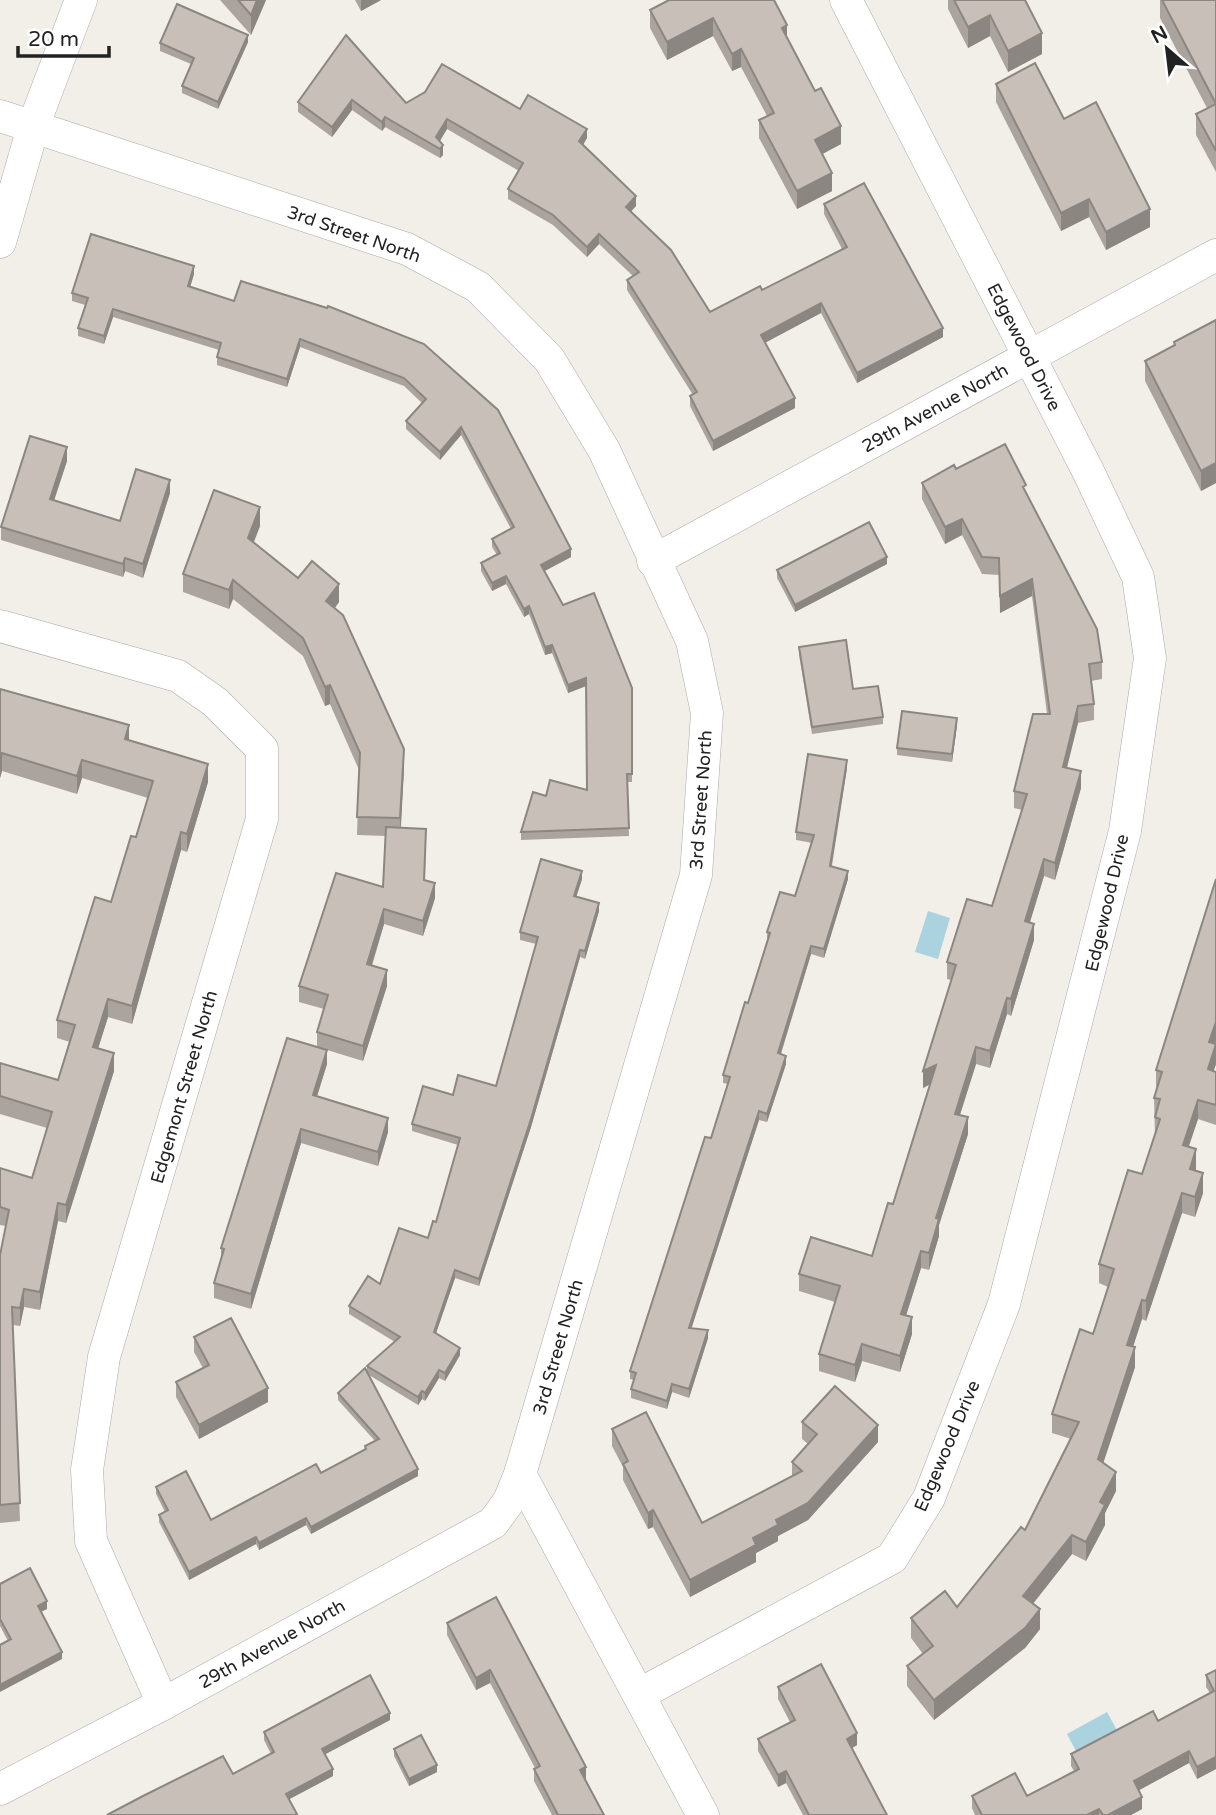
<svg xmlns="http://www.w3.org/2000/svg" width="1216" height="1815" font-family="'Varela Round',sans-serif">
	<rect width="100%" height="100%" fill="#f2efe9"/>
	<!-- water -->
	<g fill="#aad3df">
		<polygon points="928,911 950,918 938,959 915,952"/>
		<polygon points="1107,1712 1118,1732 1077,1753 1067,1734"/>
	</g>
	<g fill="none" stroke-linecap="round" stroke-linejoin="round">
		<defs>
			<g id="street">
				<polyline points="0,116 407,249 478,287 549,359 604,450 692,641 707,713 696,875 520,1474 703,1815"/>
				<polyline points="0,242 34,124 81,0"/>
				<polyline points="653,561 1216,255"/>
				<polyline points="0,626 178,676 215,702 262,749 262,819 104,1357 87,1470 91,1541 163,1704"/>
				<polyline points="640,1694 892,1558 929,1498 1004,1304 1125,831 1150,658 1138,577 1088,471 846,0"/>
				<polyline points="0,1789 163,1704 493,1523 509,1501 520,1474"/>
			</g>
		</defs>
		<!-- street casing -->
		<use href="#street" stroke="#a9a9a9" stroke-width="33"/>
		<!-- street -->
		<use href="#street" stroke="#fff" stroke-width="32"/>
	</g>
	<!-- wall -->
	<g fill="#aba49e">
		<polygon points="220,0 266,0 251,35"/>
		<polygon points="355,0 381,0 361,11"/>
		<polygon points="669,0 787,37 841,144 822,154 832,191 797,209 759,138 759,120 767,116 741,67 732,71 713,36 667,60 650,28 650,10"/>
		<polygon points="948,0 1025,0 1042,54 1008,72 990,36 968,48 948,9"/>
		<polygon points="1160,0 1216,0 1216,172 1196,135 1196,114 1207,108 1160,18"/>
		<polygon points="346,35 406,103 520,109 587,138 583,145 636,206 631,211 710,312 762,290 842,249 824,214 824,204 943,337 857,383 821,313 765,342 795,408 713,451 690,406 690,396 693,395 627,290 627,280 633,276 599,244 587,257 553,225 508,199 508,189 519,171 447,129 440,141 443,155 440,158 385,127 382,131 352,110 332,137 298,112 298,102"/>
		<polygon points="248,42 218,109 182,93 182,86 191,64 160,51 160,43"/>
		<polygon points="996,84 1064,119 1150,227 1106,250 1089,217 1061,231 996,102"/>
		<polygon points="194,274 190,287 234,301 424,344 571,557 544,571 563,605 632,688 632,782 627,782 629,836 521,840 521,832 546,796 587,790 586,686 568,693 552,653 545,655 529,614 524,617 506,584 492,591 481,571 481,563 497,555 492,547 492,539 511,529 461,435 440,460 406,429 406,421 422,403 404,386 300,347 287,387 217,365 217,357 219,350 113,317 104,344 78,336 78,328 85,305 72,301 72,293"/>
		<polygon points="1216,320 1216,483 1201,491 1145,381 1145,361 1174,346 1174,342"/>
		<polygon points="67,461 54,501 120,521 170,493 143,578 125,571 123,577 1,540 1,527"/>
		<polygon points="956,469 1026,493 1102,662 1102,679 1091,681 1094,704 1094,720 1078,723 1066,768 1081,788 1055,880 1044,876 1030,922 1034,940 1011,1016 1007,1014 990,1068 976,1064 960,1115 968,1134 939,1225 939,1236 929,1270 921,1268 906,1316 912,1334 900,1372 862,1361 855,1382 819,1371 819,1354 835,1302 799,1291 799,1274 872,1256 893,1204 930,1084 923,1088 951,980 947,979 947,962 992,906 1022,810 1014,808 1014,791 1047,714 1032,596 1000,613 999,575 982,574 962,535 945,544 922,499 922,483"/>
		<polygon points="260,526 254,542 298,578 339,602 335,608 404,768 401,828 426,844 425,880 435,898 423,936 384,924 372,966 387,986 363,1061 327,1050 327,1064 317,1096 388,1132 378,1166 301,1143 251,1309 214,1298 214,1283 221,1261 221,1248 317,1047 317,1032 324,1009 299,1002 299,986 383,887 386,836 357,835 359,770 330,704 325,706 303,656 233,599 229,609 183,592 183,574"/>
		<polygon points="887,564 795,612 777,578 777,570"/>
		<polygon points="799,647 853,689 883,717 883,724 812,734 799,654"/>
		<polygon points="0,689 129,740 208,782 187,852 181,850 132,1024 108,1017 98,1048 114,1071 66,1223 58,1221 40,1310 24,1307 20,1326 13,1325 20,1521 0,1523 0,1255 6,1226 0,1225 0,1168 32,1178 47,1128 0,1114 0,1063 58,1080 70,1042 57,1038 57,1020 111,902 136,837 148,798 82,778 77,794 2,771 0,778"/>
		<polygon points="957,725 952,762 897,755 897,748"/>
		<polygon points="847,768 832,866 848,879 824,958 811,954 781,1054 786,1064 767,1122 759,1120 691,1328 708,1338 689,1398 672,1392 667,1409 631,1398 631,1389 634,1380 630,1379 630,1371 711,1138 728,1084 723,1083 723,1075 748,1003 767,940 767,932 795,896 812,843 796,840 796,832"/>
		<polygon points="582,879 576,897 599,911 585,959 580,957 531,1127 479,1286 455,1278 436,1333 460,1355 445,1381 439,1378 425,1401 422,1399 418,1405 369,1375 418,1476 311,1534 306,1525 259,1550 256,1544 189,1580 159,1522 159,1515 165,1512 156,1494 156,1487 211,1520 321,1473 365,1450 365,1446 375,1441 338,1400 338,1393 367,1372 367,1366 395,1342 349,1314 349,1306 380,1284 428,1238 436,1222 458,1145 412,1131 412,1124 453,1095 496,1086 536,944 520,940 520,932"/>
		<polygon points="1216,879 1216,1064 1213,1071 1216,1072 1216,1125 1198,1119 1188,1147 1203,1193 1195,1217 1182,1213 1146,1321 1142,1319 1133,1347 1135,1367 1103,1463 1116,1491 1105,1513 1105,1525 1086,1561 1072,1554 1033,1604 1040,1629 1025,1648 934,1720 907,1686 907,1666 923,1654 911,1638 911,1618 957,1607 1025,1530 1071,1439 1052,1433 1052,1414 1093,1334 1108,1287 1099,1283 1099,1264 1142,1174 1155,1136 1154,1098 1156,1090 1156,1070"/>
		<polygon points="194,1337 268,1402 199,1439 176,1397 176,1382 203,1368 194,1352"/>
		<polygon points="802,1422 878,1442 808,1520 778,1536 778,1541 756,1553 756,1562 690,1597 653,1527 648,1529 623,1480 623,1467 612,1446 612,1429 702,1523 792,1476 792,1462 808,1444 802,1439"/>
		<polygon points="0,1584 47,1609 41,1612 62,1659 8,1641 0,1626"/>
		<polygon points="496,1597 586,1780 604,1815 552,1815 534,1781 534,1769 535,1768 490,1683 476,1690 447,1635 447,1623"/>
		<polygon points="1216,1670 1216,1769 1197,1779 1189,1763 1139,1790 1142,1809 1131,1815 975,1815 972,1808 972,1796 1027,1796 1074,1771 1071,1766 1071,1754 1158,1721 1210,1693 1206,1687 1206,1675"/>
		<polygon points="778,1687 857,1745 852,1748 887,1815 803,1815 786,1783 778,1787 758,1751 758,1739 790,1722 778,1699"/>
		<polygon points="390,1720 325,1754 333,1776 289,1799 297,1815 233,1774 271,1754 264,1740 264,1732"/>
		<polygon points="394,1749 437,1772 409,1786 394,1756"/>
	</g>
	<!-- shaded-wall -->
	<g fill="#8b8681">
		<polygon points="257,0 266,0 251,35 251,15"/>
		<polygon points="361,0 381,0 361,11"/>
		<polygon points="990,15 990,36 968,48 968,27"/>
		<polygon points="713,18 713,36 667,60 667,42"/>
		<polygon points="787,25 787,43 782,28"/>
		<polygon points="1042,33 1042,54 1008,72 1008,51"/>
		<polygon points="248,35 248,42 218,109 218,102"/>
		<polygon points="741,49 741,67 732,71 732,54"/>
		<polygon points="352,100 352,110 332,137 332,127"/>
		<polygon points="385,117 385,127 382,131 382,122"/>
		<polygon points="447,119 447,129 436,147 436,137"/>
		<polygon points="841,126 841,144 815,158 815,140"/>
		<polygon points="587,129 587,138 579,151 579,141"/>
		<polygon points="443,145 443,155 440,158 440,149"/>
		<polygon points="832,173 832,191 797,209 797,191"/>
		<polygon points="636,196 636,206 626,217 626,207"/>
		<polygon points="1089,199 1089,217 1061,231 1061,213"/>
		<polygon points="1150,209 1150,227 1106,250 1106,232"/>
		<polygon points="599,234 599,244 587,257 587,247"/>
		<polygon points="194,266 194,274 188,294 188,286"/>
		<polygon points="821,303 821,313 761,345 761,335"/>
		<polygon points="113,309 113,317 104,344 104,336"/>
		<polygon points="943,328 943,337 857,383 857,373"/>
		<polygon points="300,339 300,347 287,387 287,379"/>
		<polygon points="795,398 795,408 713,451 713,441"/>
		<polygon points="461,427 461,435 440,460 440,452"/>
		<polygon points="67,447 67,461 50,512 50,499"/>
		<polygon points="1216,463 1216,483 1201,491 1201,471"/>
		<polygon points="170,480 170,493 143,578 143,564"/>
		<polygon points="260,507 260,526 248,556 248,538"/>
		<polygon points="962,519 962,535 945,544 945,527"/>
		<polygon points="571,549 571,557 541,573 541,565"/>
		<polygon points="887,557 887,564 795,612 795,605"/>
		<polygon points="125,558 125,571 123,577 123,564"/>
		<polygon points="506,576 506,584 492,591 492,583"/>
		<polygon points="1032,579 1032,596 1000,613 1000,596"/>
		<polygon points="233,580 233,599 229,609 229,590"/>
		<polygon points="339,584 339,602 326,619 326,601"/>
		<polygon points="529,606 529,614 524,617 524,609"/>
		<polygon points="552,645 552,653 545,655 545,647"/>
		<polygon points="586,678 586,686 568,693 568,685"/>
		<polygon points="330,685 330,704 325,706 325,687"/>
		<polygon points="1078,706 1078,723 1063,784 1063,767"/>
		<polygon points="957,718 957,725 952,762 952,754"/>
		<polygon points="129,725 129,743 125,739"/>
		<polygon points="404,749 404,768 400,837 400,818"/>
		<polygon points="2,753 2,771 0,778 0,761"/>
		<polygon points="82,760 82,778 77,794 77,776"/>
		<polygon points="847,760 847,768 830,874 830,866"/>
		<polygon points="208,764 208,782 187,852 187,834"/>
		<polygon points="1081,771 1081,788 1055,880 1055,863"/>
		<polygon points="181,832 181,850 132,1024 132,1006"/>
		<polygon points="1044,859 1044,876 1025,938 1025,921"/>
		<polygon points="582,871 582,879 574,904 574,896"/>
		<polygon points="848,871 848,879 824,958 824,949"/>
		<polygon points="435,883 435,898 423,936 423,921"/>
		<polygon points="599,903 599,911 585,959 585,951"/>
		<polygon points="384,909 384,924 367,980 367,964"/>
		<polygon points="1034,924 1034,940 1011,1016 1011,999"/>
		<polygon points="811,946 811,954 778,1062 778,1053"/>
		<polygon points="580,950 580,957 531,1127 479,1286 479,1279"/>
		<polygon points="387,970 387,986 363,1061 363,1046"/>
		<polygon points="1007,998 1007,1014 990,1068 990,1051"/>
		<polygon points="108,999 108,1017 93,1065 93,1047"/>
		<polygon points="1216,1022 1216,1041 1209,1062 1209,1042"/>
		<polygon points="1216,1044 1216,1064 1208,1089 1208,1069"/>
		<polygon points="976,1047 976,1064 955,1130 955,1114"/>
		<polygon points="327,1050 327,1064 313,1109 313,1095"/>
		<polygon points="114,1053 114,1071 66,1223 66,1205"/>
		<polygon points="786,1056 786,1064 767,1122 767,1114"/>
		<polygon points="936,1065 936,1081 923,1088 923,1071"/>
		<polygon points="1198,1100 1198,1119 1183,1164 1183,1145"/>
		<polygon points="759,1111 759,1120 689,1336 689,1328"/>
		<polygon points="968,1117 968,1134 939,1225 939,1236 929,1270 929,1253 936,1218"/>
		<polygon points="388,1118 388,1132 378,1166 378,1152"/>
		<polygon points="301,1129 301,1143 251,1309 251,1294"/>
		<polygon points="1196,1149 1196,1169 1190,1189 1190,1169"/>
		<polygon points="1203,1173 1203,1193 1195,1217 1195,1197"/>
		<polygon points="1182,1193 1182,1213 1146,1321 1146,1301"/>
		<polygon points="58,1203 58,1221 40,1310 40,1292"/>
		<polygon points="921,1251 921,1268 901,1331 901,1314"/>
		<polygon points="455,1270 455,1278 434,1339 434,1332"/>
		<polygon points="24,1289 24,1307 20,1326 20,1308"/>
		<polygon points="1142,1300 1142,1319 1127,1365 1127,1345"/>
		<polygon points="912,1317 912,1334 900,1372 900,1356"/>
		<polygon points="708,1330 708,1338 689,1398 689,1389"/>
		<polygon points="862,1344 862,1361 855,1382 855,1365"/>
		<polygon points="1135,1347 1135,1367 1098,1479 1098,1459"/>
		<polygon points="460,1348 460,1355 445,1381 445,1373"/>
		<polygon points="439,1370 439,1378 425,1401 425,1393"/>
		<polygon points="672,1384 672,1392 667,1409 667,1401"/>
		<polygon points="268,1388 268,1402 199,1439 199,1425"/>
		<polygon points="422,1391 422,1399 418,1405 418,1397"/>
		<polygon points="878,1425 878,1442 808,1520 778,1536 778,1541 756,1553 756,1562 690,1597 690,1580 753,1538 776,1520"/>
		<polygon points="418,1469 418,1476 311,1534 311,1527"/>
		<polygon points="1116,1472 1116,1491 1105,1513 1105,1525 1086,1561 1086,1542 1100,1502"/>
		<polygon points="653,1510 653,1527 648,1529 648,1513"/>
		<polygon points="306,1518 306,1525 259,1550 259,1543"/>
		<polygon points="1072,1535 1072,1554 1023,1616 1023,1596"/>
		<polygon points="256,1537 256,1544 189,1580 189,1572"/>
		<polygon points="47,1601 47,1609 38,1613 38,1606"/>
		<polygon points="1040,1609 1040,1629 1025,1648 934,1720 934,1700"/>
		<polygon points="62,1652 62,1659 0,1692 0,1685"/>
		<polygon points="490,1670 490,1683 476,1690 476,1678"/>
		<polygon points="390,1713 390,1720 322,1756 322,1749"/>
		<polygon points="857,1733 857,1745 847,1751 847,1739"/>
		<polygon points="1189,1751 1189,1763 1134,1793 1134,1781"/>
		<polygon points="1216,1757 1216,1769 1197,1779 1197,1767"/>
		<polygon points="437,1765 437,1772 409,1786 409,1779"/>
		<polygon points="586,1767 586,1780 580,1770"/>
		<polygon points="333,1769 333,1776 286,1801 286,1794"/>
		<polygon points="786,1771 786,1783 778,1787 778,1775"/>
		<polygon points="1142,1797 1142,1809 1131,1815 1108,1815"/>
		<polygon points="1099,1809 1099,1815 1087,1815"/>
	</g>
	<!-- building -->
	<g fill="#c7bfb8" stroke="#8b8681" stroke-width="2">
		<polygon points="238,0 257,0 251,15"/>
		<polygon points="669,0 774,0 787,25 782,28 815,91 821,88 841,126 815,140 832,173 797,191 759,120 774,113 741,49 732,54 713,18 667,42 650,10"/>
		<polygon points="954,0 1025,0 1042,33 1008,51 990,15 968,27"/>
		<polygon points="1162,0 1216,0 1216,104"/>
		<polygon points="177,4 248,35 218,102 182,86 194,58 160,43"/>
		<polygon points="346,35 406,103 425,92 442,64 520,109 528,95 587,129 579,141 636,196 626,207 671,250 710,312 760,286 762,290 847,247 824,204 864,183 943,328 857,373 821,303 761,335 795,398 713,441 690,396 697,392 627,280 639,272 599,234 587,247 553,215 508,189 523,163 447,119 436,137 443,145 440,149 385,117 382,122 352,100 332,127 298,102"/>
		<polygon points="1035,63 1064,119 1096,102 1150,209 1106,232 1089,199 1061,213 996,84"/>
		<polygon points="1216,104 1216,151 1196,114"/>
		<polygon points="91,234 194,266 188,286 234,301 241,281 327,308 328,306 424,344 498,410 571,549 541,565 563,605 594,593 632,688 632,774 627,774 629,828 521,832 533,792 546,796 550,780 587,790 586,678 568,685 552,645 545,647 529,606 524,609 506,576 492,583 481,563 500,553 492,539 514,527 461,427 440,452 406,421 426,399 404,378 300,339 287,379 217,357 221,343 113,309 104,336 78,328 88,298 72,293"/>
		<polygon points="1216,320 1216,463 1201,471 1145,361 1175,345 1174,342"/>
		<polygon points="30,436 67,447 50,499 120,521 136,469 170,480 143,564 125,558 123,564 1,527"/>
		<polygon points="1005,444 1026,485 1023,487 1097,629 1102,662 1089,664 1094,704 1078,706 1063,767 1081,771 1055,863 1044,859 1025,921 1034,924 1011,999 1007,998 990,1051 976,1047 955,1114 968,1117 936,1218 939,1219 929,1253 921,1251 901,1314 912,1317 900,1356 862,1344 855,1365 819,1354 840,1286 799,1274 811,1237 872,1256 888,1203 893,1204 936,1065 923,1071 956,965 947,962 967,899 992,906 1027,794 1014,791 1033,714 1050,714 1032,579 1000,596 999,558 982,557 962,519 945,527 922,483 954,465 956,469"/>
		<polygon points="214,490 260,507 248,538 298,578 312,561 339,584 326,601 343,615 404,749 400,818 357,817 360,753 330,685 325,687 303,638 233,580 229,590 183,574"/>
		<polygon points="869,522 887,557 795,605 777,570"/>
		<polygon points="846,640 853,689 878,686 883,717 812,727 799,647"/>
		<polygon points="0,689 129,725 125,739 208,764 187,834 181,832 132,1006 108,999 93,1047 114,1053 66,1205 58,1203 40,1292 24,1289 20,1308 12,1307 20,1503 0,1505 0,1255 9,1210 0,1207 0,1168 32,1178 52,1112 0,1096 0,1063 58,1080 75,1025 57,1020 95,897 111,902 131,836 136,837 153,781 82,760 77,776 2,753 0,761"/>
		<polygon points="902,711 957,718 952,754 897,748"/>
		<polygon points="808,754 847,760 830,866 848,871 824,949 811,946 778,1053 786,1056 767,1114 759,1111 689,1328 708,1330 689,1389 672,1384 667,1401 631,1389 636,1373 630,1371 705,1137 711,1138 730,1077 723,1075 745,1002 748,1003 770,933 767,932 780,892 795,896 814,835 796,832"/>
		<polygon points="386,827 426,829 424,880 435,883 423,921 384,909 367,964 387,970 363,1046 317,1032 328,995 299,986 336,873 383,887"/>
		<polygon points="541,859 582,871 574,896 599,903 585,951 580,950 531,1119 479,1279 455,1270 434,1332 460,1348 445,1373 439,1370 425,1393 422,1391 418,1397 367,1366 400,1337 349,1306 368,1276 380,1284 399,1228 428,1238 433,1221 436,1222 460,1138 412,1124 423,1086 453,1095 458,1075 496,1086 538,937 520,932"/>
		<polygon points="1216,879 1216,1022 1209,1042 1216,1044 1208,1069 1216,1072 1216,1105 1198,1100 1183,1145 1196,1149 1190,1169 1203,1173 1195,1197 1182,1193 1146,1301 1142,1300 1127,1345 1135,1347 1098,1459 1116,1472 1100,1502 1105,1505 1086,1542 1072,1535 1023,1596 1040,1609 1025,1628 934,1700 907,1666 933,1646 911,1618 945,1591 957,1607 1021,1527 1025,1530 1079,1422 1052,1414 1080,1329 1093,1334 1114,1269 1099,1264 1128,1170 1142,1174 1160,1119 1155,1117 1160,1099 1154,1098 1162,1072 1156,1070"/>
		<polygon points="287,1038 327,1050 313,1095 388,1118 378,1152 301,1129 251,1294 214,1283 224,1249 221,1248"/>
		<polygon points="231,1318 268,1388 199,1425 176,1382 209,1365 194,1337"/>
		<polygon points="365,1368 418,1469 311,1527 306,1518 259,1543 256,1537 189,1572 159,1515 168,1510 156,1487 186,1471 211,1520 316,1464 321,1473 366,1449 365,1446 379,1439 338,1393"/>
		<polygon points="835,1386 878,1425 808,1503 776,1520 778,1525 753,1538 756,1545 690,1580 653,1510 648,1513 623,1464 628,1461 612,1429 646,1412 702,1523 802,1471 792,1462 817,1434 802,1422"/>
		<polygon points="30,1568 47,1601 38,1606 62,1652 0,1685 0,1645 11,1639 0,1619 0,1584"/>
		<polygon points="496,1597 586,1767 580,1770 604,1815 558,1815 534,1769 540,1766 490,1670 476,1678 447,1623"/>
		<polygon points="821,1664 857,1733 847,1739 887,1815 809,1815 786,1771 778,1775 758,1739 795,1720 778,1687"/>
		<polygon points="1216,1670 1216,1757 1197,1767 1189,1751 1134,1781 1142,1797 1108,1815 1103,1815 1099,1809 1087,1815 982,1815 972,1796 1015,1773 1027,1796 1079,1769 1071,1754 1153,1711 1158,1721 1214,1691 1206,1675"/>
		<polygon points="370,1675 390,1713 322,1749 333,1769 286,1794 297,1814 295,1815 107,1815 143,1796 223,1756 233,1774 274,1752 264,1732"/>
		<polygon points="421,1735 437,1765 409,1779 394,1749"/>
	</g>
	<g text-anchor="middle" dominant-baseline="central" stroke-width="5" stroke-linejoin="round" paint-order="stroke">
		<!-- street labels -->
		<g font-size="18" fill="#222" stroke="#fff">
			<text transform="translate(354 234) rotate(19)">3rd Street North</text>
			<text transform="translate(1024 347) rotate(63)">Edgewood Drive</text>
			<text transform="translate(935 408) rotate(-29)">29th Avenue North</text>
			<text transform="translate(701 800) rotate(-86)">3rd Street North</text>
			<text transform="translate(1107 903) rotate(-77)">Edgewood Drive</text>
			<text transform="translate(184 1087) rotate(-74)">Edgemont Street North</text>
			<text transform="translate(558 1347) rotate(-74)">3rd Street North</text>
			<text transform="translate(947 1446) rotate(-67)">Edgewood Drive</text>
			<text transform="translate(272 1644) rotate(-29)">29th Avenue North</text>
		</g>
	</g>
	<!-- north arrow -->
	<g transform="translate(1167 49) rotate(332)" stroke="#ffffff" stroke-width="5" paint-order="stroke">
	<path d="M0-5L12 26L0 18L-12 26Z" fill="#222222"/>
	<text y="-10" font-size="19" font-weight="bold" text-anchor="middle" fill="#222222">N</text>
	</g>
	<!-- scale -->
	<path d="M18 46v10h91v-10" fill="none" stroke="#222222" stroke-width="3.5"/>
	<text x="28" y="46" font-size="21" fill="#222222" stroke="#ffffff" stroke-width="5" paint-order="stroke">20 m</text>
</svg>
